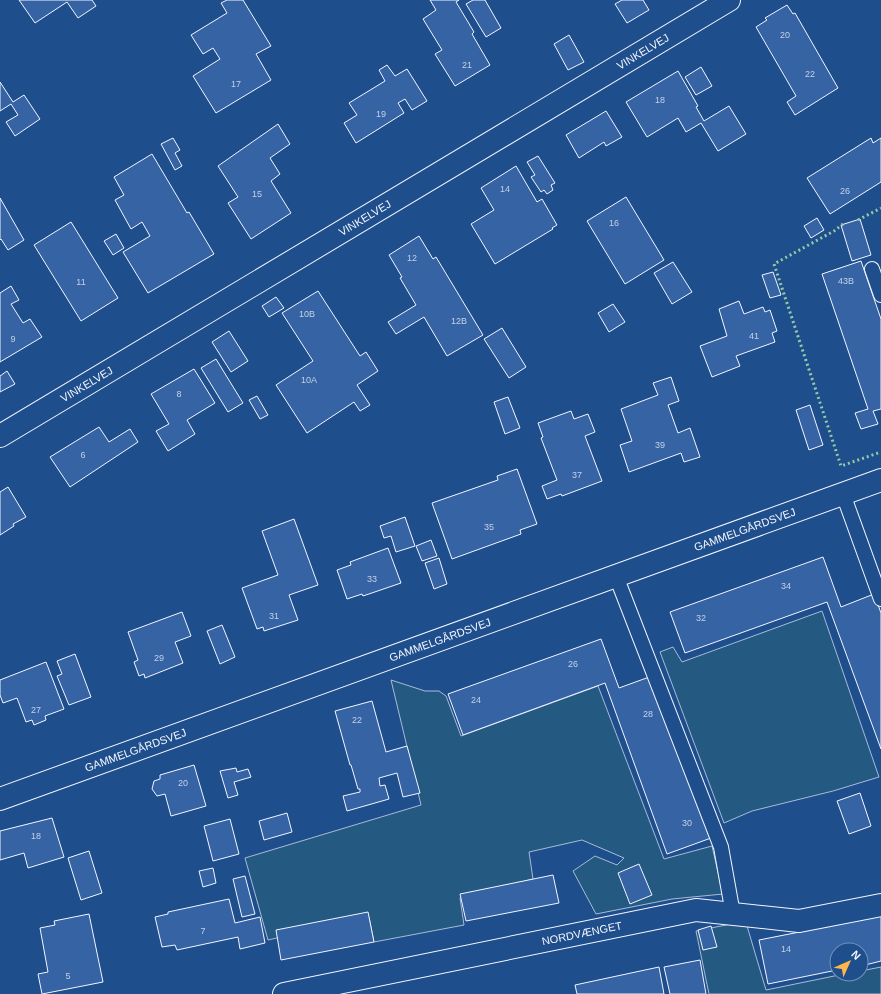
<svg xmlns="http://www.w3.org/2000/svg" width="881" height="994" font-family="Arial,sans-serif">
	<rect width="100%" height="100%" fill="#1f4e8c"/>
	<!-- green -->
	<g fill="#245a82" stroke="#a8bbd7">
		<polygon points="822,611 879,777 833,791 752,811 724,823 660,652 673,647 682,662"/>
		<polygon points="391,680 425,691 439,691 446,696 461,736 598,686 664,859 712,846 723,894 672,899 596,914 573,871 595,856 617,865 624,858 582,840 529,852 533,879 460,898 464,925 374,942 369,917 268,940 245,858 421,805"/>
		<polygon points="731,924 747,926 766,990 844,974 861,974 861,971 881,967 881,994 709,994 696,931"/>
	</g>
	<!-- building -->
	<g fill="#3563a3" stroke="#f2f6ff">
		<polygon points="19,0 92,0 96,6 78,18 67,2 35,23"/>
		<polygon points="227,0 243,0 271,46 256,54 271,80 216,113 193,76 220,59 213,48 203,54 191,35 227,13 221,3"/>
		<polygon points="430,0 459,0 456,2 474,32 472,34 490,65 455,86 435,54 442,50 423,19 436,10"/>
		<polygon points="473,0 485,0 501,28 486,37 466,4"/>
		<polygon points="622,0 643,0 649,10 627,23 615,4"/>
		<polygon points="787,5 793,14 795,13 838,88 795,115 787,102 796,96 756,27 767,20 765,18"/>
		<polygon points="569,35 584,62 568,70 554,44"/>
		<polygon points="387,65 395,76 407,69 427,101 412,110 405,99 398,103 404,113 356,143 344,123 357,115 349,103 385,81 379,70"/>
		<polygon points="701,67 712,86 696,95 685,77"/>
		<polygon points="678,71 698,106 696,107 704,121 729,106 746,134 718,151 701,123 686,132 678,118 647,137 626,102"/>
		<polygon points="0,82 13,102 24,95 40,119 15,136 6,122 18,115 11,104 0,111"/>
		<polygon points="606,111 622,137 606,146 604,142 579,158 566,135"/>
		<polygon points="278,124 290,144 270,158 280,174 271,181 291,213 251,239 228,203 238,197 218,166"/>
		<polygon points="173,138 180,150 175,153 182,166 175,170 161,144"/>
		<polygon points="871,138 873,143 881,138 881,182 830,214 807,178"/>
		<polygon points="152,154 187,213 189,212 214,254 148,293 123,252 150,236 142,222 131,229 115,200 124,195 114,177"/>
		<polygon points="538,156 555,183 551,185 553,190 547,194 544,190 541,192 531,177 535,175 527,162"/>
		<polygon points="516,166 537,202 542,199 557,225 552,228 553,229 495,264 471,224 494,210 481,188"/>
		<polygon points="626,197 664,260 625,284 587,221"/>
		<polygon points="0,198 24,240 8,250 1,239 0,240"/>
		<polygon points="817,218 824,230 811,238 804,226"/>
		<polygon points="860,219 871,255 852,261 841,225"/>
		<polygon points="71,222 118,298 81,321 34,245"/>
		<polygon points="116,234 124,248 113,255 104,241"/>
		<polygon points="419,236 433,259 436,257 483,335 447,356 424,317 396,334 388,322 416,305 400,278 402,277 389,255"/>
		<polygon points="861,261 881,319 881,409 873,411 878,424 861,429 855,413 868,409 822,274"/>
		<polygon points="673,262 692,292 672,304 654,273"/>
		<polygon points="773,272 781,295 770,298 762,275"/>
		<polygon points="11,286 19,300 11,304 23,323 30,319 42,337 0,362 0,293"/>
		<polygon points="318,291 360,356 366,352 378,371 357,385 370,405 360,411 354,402 307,433 276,385 313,361 282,313"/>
		<polygon points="276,297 284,308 269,317 262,306"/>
		<polygon points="739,301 744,314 763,307 765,312 770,310 777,331 772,333 775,342 736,356 740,366 712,377 700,346 727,336 719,309"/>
		<polygon points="613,304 625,322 609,332 598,313"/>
		<polygon points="502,328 526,367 509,378 484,339"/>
		<polygon points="229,331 248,361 231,372 212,342"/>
		<polygon points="216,359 243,403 228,412 201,368"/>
		<polygon points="194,369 215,403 187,420 195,434 168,451 156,431 169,424 151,394"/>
		<polygon points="7,371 15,384 0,392 0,376"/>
		<polygon points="671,377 679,401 668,405 678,433 690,428 700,457 684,462 681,453 629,472 620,445 632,441 621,409 658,395 653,383"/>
		<polygon points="257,396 268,415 260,419 249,400"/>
		<polygon points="508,397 520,428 505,434 494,402"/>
		<polygon points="810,405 823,445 809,450 796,410"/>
		<polygon points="571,411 574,419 588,414 595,432 585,436 602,481 562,496 561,494 547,499 542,486 557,480 541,438 543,437 538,423"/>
		<polygon points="99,427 109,442 130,429 138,442 70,487 50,457"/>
		<polygon points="517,469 537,524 520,530 521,534 452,559 432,503 498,480 497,476"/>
		<polygon points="8,487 26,517 13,524 14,526 0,535 0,492"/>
		<polygon points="405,517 415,546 396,552 391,536 384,538 380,526"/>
		<polygon points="294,519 318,585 289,595 298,620 264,631 263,627 257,629 242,588 278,575 262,531"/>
		<polygon points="431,540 437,556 422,561 416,546"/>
		<polygon points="388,548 401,583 363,596 362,594 347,599 337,570 351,565 350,562"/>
		<polygon points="823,557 841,607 874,594 881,613 881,749 827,602 685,653 670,612"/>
		<polygon points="439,558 447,584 434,589 425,563"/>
		<polygon points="182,612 191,636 175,642 183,663 145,678 144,674 139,676 134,662 138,660 128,632"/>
		<polygon points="222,625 235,657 220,664 207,631"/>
		<polygon points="601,639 619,688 652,676 711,838 667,854 605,683 463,735 448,694"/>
		<polygon points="75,654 91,697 69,705 57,676 62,674 57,661"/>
		<polygon points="46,662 64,709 45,716 46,720 34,725 32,720 26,722 17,698 3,703 0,695 0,680"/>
		<polygon points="372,701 386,752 407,746 420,793 403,797 397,773 379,778 380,786 385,785 389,799 347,811 343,796 360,792 360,789 358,789 351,765 350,765 335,711"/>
		<polygon points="194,765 206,806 171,816 165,794 157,796 152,789 154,781 160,779 160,775"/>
		<polygon points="236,768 237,772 248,769 251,777 234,782 238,795 228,798 220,771"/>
		<polygon points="860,793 871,826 849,834 837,801"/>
		<polygon points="287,813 292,832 264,840 259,821"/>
		<polygon points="52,818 64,857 28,868 24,853 0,860 0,831"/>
		<polygon points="230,819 239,854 213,861 204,826"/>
		<polygon points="89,851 102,893 81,900 68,858"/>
		<polygon points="639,864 652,895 630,904 618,873"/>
		<polygon points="213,868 216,883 203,887 199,871"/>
		<polygon points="553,875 559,903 466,921 460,894"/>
		<polygon points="245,876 255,914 242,917 233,879"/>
		<polygon points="229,899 235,923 260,917 265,943 240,949 238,937 177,950 175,945 162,947 155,917 168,914 168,912"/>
		<polygon points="368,912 374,942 281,960 276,930"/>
		<polygon points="89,914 103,982 42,994 38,974 48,972 40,928 55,925 54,921"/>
		<polygon points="881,916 881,961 861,966 861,950 837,950 837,970 768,984 759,940"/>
		<polygon points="711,926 717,947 703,950 698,930"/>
		<polygon points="700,960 706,994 670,994 664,967"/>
		<polygon points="659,967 664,994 577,994 575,985"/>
	</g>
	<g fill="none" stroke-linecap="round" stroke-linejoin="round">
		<defs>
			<g id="lane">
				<polyline points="872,269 881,295"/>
				<polyline points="843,494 881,599"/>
				<polyline points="616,576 721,847 733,914"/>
			</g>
			<g id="street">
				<path id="s1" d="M0 436 729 0"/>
				<path id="s2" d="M0 799 881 480"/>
				<path id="s3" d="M284 994 696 910 799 921 881 905"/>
			</g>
		</defs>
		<!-- lane casing -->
		<use href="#lane" stroke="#f2f6ff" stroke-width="16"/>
		<!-- street casing -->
		<use href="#street" stroke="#f2f6ff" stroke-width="24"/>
		<!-- lane -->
		<use href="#lane" stroke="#1f4e8c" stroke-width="14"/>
		<!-- street -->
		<use href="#street" stroke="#1f4e8c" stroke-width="22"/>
		<!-- hedge -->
		<g stroke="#97c8a6" stroke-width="3" stroke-dasharray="2 3" stroke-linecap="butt">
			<polyline points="858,220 881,208"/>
			<polyline points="843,224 834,231 774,264 841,466 881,452"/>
		</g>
	</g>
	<g text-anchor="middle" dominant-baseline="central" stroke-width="3" stroke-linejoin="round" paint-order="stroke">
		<!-- number labels -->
		<g font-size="9" fill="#c3d1e8">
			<text x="785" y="35">20</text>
			<text x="467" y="65">21</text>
			<text x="810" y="74">22</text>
			<text x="236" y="84">17</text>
			<text x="660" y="100">18</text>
			<text x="381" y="114">19</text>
			<text x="505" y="189">14</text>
			<text x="845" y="191">26</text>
			<text x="257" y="194">15</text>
			<text x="614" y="223">16</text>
			<text x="412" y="258">12</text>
			<text x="846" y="281">43B</text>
			<text x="81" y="282">11</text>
			<text x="307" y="314">10B</text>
			<text x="459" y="321">12B</text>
			<text x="754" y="336">41</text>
			<text x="13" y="339">9</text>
			<text x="309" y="380">10A</text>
			<text x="179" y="394">8</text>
			<text x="660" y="445">39</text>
			<text x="83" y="455">6</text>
			<text x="577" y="475">37</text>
			<text x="489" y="527">35</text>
			<text x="372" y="579">33</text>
			<text x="786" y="586">34</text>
			<text x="274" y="616">31</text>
			<text x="701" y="618">32</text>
			<text x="159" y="658">29</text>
			<text x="573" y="664">26</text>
			<text x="476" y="700">24</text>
			<text x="36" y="710">27</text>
			<text x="648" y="714">28</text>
			<text x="357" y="720">22</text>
			<text x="183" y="783">20</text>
			<text x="687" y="823">30</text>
			<text x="36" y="836">18</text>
			<text x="203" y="931">7</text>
			<text x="786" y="949">14</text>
			<text x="68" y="976">5</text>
		</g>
		<!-- street labels -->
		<g font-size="11" fill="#f2f6ff" stroke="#1f4e8c">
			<text stroke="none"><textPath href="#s1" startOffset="749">VINKELVEJ</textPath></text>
			<text stroke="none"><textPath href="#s1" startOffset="425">VINKELVEJ</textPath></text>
			<text stroke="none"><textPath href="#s1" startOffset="101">VINKELVEJ</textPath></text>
			<text stroke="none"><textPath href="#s2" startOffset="792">GAMMELGÅRDSVEJ</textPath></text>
			<text stroke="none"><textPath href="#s2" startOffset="468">GAMMELGÅRDSVEJ</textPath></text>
			<text stroke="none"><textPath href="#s2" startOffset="144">GAMMELGÅRDSVEJ</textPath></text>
			<text stroke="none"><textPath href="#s3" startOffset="304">NORDVÆNGET</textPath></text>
		</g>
	</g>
	<!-- north arrow -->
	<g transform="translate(849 962) rotate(45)"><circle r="19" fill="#1f4e8c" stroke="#7391ba"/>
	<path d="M0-3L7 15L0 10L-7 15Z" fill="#ffb74d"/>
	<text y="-6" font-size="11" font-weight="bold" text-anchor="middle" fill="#f2f6ff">N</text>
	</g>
</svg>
